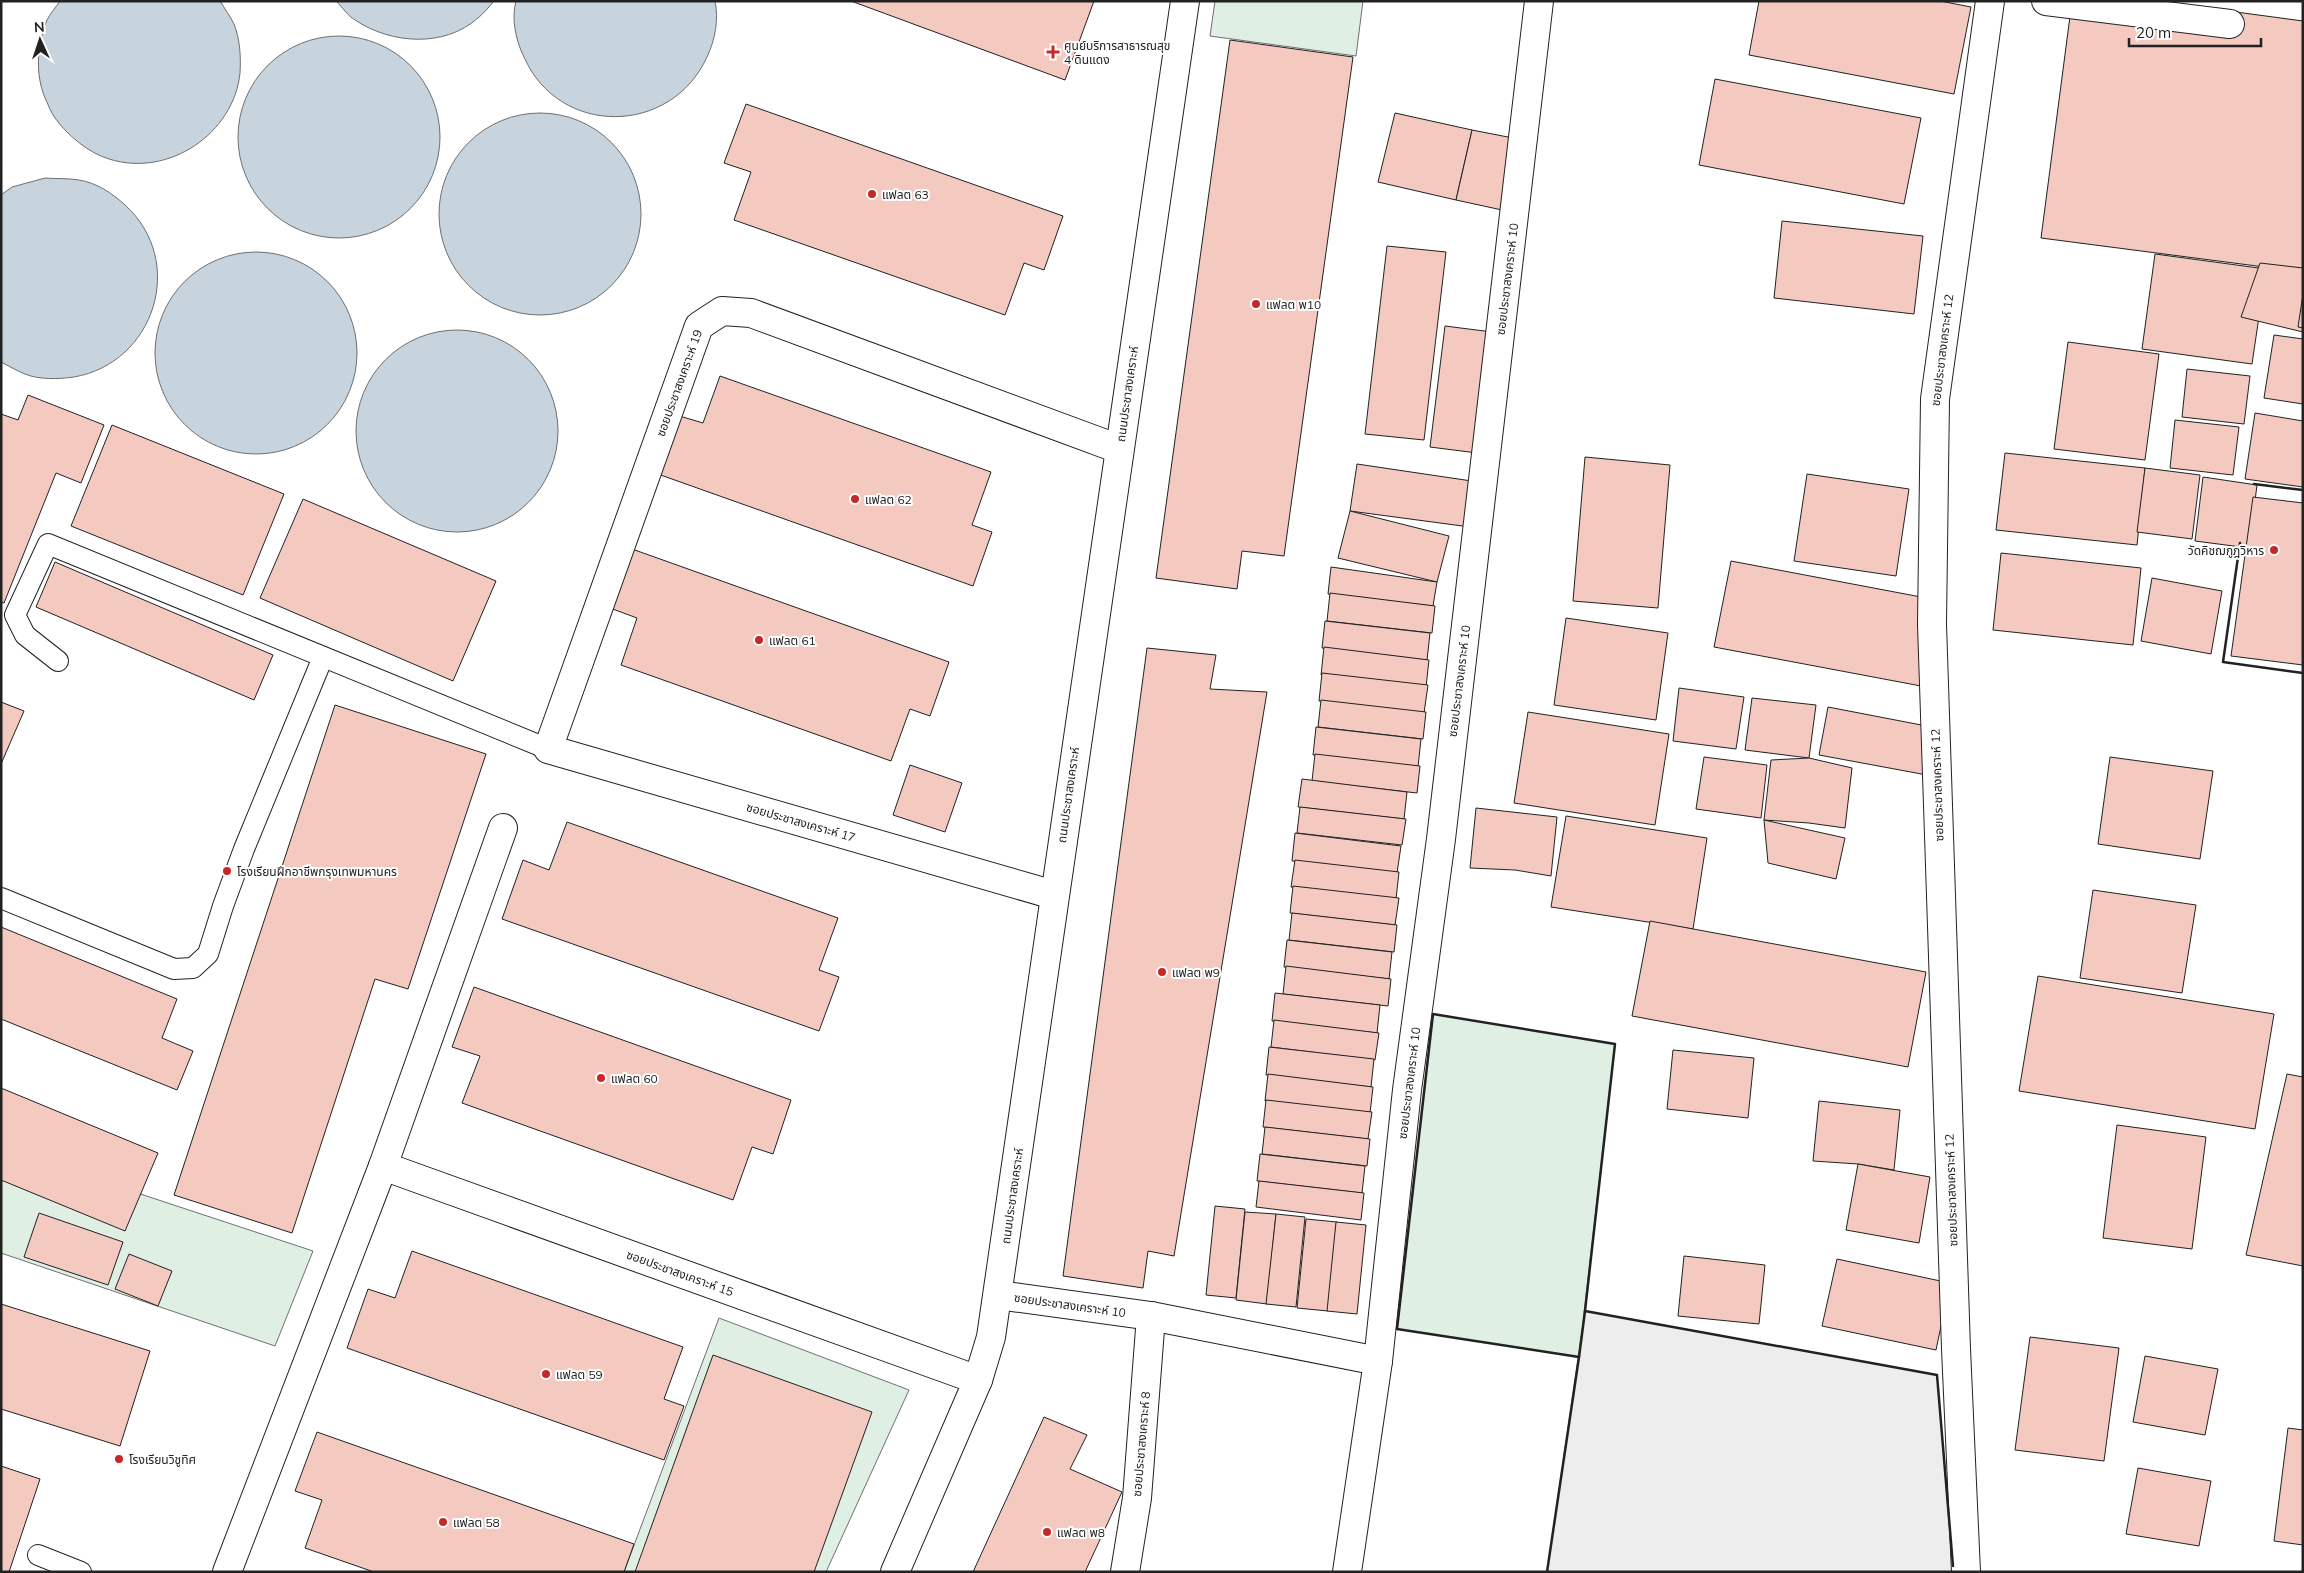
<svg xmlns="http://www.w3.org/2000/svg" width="2304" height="1573" font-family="Mulish,'Noto Sans Thai',sans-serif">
	<rect width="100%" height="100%" fill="#fff"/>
	<!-- green -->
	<g fill="#e0efe3" stroke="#6f6f6f">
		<polygon points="1215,1 1363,1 1356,56 1210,36"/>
		<polygon points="1433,1014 1615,1044 1579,1357 1397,1329"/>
		<polygon points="1,1148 313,1251 275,1346 1,1253"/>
		<polygon points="719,1318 909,1390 826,1572 624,1572"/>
	</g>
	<!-- parking -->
	<polygon fill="#ededed" stroke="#6f6f6f" points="1585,1311 1937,1375 1953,1572 1547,1572"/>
	<!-- water -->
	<g fill="#c7d3dd" stroke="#6f6f6f">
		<path d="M60 1H220C225 9 230 16 234 24 240 39 241 57 240 73 234 133 169 178 109 159 89 153 68 136 55 118 51 113 48 104 45 98 35 74 37 44 47 20 50 14 56 7 60 1Z"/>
		<path d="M336 1H494C489 7 484 13 478 18 444 48 391 44 355 20 348 16 342 7 336 1Z"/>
		<path d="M516 1H715C719 20 715 40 707 57 671 136 559 137 524 57 516 41 511 19 516 1Z"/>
		<circle cx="339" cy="137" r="101"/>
		<circle cx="540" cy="214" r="101"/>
		<path d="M45 178C56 179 68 178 79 180 97 183 112 193 125 205 187 261 155 363 74 377 59 379 39 380 25 374 17 371 9 366 1 362V195L12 187Z"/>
		<circle cx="256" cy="353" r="101"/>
		<circle cx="457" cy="431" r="101"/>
	</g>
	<!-- building -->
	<g fill="#f3c9c0" stroke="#222">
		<polygon points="851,1 1094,1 1065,80"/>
		<polygon points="1759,1 1940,1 1971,7 1954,94 1749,55"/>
		<polygon points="2072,1 2154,1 2303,21 2303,272 2041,238"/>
		<polygon points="1230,40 1353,57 1284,556 1242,551 1237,589 1156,578"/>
		<polygon points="1715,79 1921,118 1904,204 1699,165"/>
		<polygon points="746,104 1063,216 1044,270 1024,263 1005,315 734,220 751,172 724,163"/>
		<polygon points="1395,113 1472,130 1456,200 1378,182"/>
		<polygon points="1472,130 1513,138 1502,210 1456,200"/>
		<polygon points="1782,221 1923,236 1914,314 1774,298"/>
		<polygon points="1387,246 1446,252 1424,440 1365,434"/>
		<polygon points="2155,254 2266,269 2252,364 2142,349"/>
		<polygon points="2260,263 2303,268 2303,332 2241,317"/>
		<polygon points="2303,294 2303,328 2298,327"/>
		<polygon points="1445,326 1508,334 1493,455 1430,447"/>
		<polygon points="2274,335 2303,339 2303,404 2264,398"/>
		<polygon points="2068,342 2159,354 2145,460 2054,449"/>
		<polygon points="2187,369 2250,376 2244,424 2182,417"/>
		<polygon points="720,376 991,472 972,525 992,532 973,586 655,473 676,415 703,423"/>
		<polygon points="28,395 104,425 81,483 56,473 4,603 1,602 1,414 18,420"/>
		<polygon points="2255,413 2303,421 2303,487 2245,479"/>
		<polygon points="2175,420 2239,427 2233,475 2170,468"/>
		<polygon points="112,425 284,494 243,595 71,526"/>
		<polygon points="2005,453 2145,468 2137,545 1996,530"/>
		<polygon points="1585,457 1670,465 1658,608 1573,601"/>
		<polygon points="1357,464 1492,484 1485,529 1350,511"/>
		<polygon points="2145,468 2200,475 2192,539 2137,532"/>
		<polygon points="1807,474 1909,489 1896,576 1794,561"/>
		<polygon points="2203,477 2257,485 2249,548 2195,541"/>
		<polygon points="2253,497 2303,503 2303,665 2231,656"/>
		<polygon points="303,499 496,581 453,681 260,598"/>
		<polygon points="1350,511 1449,536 1437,582 1338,558"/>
		<polygon points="632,549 949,662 930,716 910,709 891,761 621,665 637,618 610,608"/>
		<polygon points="2001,553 2141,568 2133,645 1993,630"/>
		<polygon points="1731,561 1937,600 1921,686 1714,647"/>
		<polygon points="55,562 273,655 254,700 36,607"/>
		<polygon points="1331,567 1437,582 1433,606 1328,594"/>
		<polygon points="2152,578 2222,591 2211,654 2141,641"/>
		<polygon points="1330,593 1435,606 1432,633 1327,621"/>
		<polygon points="1566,618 1668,633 1656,720 1554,705"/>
		<polygon points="1325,621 1430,633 1427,660 1322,648"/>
		<polygon points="1324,647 1429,660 1426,687 1321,675"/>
		<polygon points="1147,648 1216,655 1210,689 1267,692 1174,1256 1148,1251 1143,1288 1063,1276"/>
		<polygon points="1322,673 1428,685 1424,713 1319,701"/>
		<polygon points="1679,688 1744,697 1736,749 1673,741"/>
		<polygon points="1752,698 1816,705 1809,758 1745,750"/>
		<polygon points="1321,700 1426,712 1423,739 1318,727"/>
		<polygon points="1,702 24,711 1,764"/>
		<polygon points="335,705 486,754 408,989 375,979 292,1233 174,1195"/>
		<polygon points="1828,707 1937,728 1927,775 1819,755"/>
		<polygon points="1528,712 1669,734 1655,825 1514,803"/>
		<polygon points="1316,727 1421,739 1418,767 1313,755"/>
		<polygon points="1315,754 1420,766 1417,793 1312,781"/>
		<polygon points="1704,757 1767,765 1761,818 1696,809"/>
		<polygon points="2110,757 2213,771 2200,859 2098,844"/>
		<polygon points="1809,758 1852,768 1845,828 1809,823 1764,820 1771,760"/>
		<polygon points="910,765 962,783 945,832 893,815"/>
		<polygon points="1302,779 1407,792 1404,819 1298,807"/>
		<polygon points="1300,807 1406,819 1402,845 1297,833"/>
		<polygon points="1476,808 1557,817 1551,876 1515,870 1470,868"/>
		<polygon points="1566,816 1707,838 1693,929 1551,907"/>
		<polygon points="1764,820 1845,838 1836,879 1768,863"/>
		<polygon points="567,822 838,918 819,970 839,977 819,1031 502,919 523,860 549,870"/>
		<polygon points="1295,833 1401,846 1397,873 1292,861"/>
		<polygon points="1295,860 1399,872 1396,899 1291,887"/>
		<polygon points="1293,886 1399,898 1395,925 1290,913"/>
		<polygon points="2093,890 2196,905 2182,993 2080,978"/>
		<polygon points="1292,913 1397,925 1394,952 1289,940"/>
		<polygon points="1650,921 1926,972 1908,1067 1632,1016"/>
		<polygon points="1,927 177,999 162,1038 193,1051 177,1090 1,1019"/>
		<polygon points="1287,940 1392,952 1389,979 1284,967"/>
		<polygon points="1286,966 1391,979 1388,1006 1283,994"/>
		<polygon points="2038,976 2274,1014 2255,1129 2019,1091"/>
		<polygon points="474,987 791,1100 773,1154 752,1147 733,1200 462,1103 480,1056 452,1047"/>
		<polygon points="1275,993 1380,1005 1377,1033 1272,1021"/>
		<polygon points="1274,1020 1379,1033 1375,1060 1271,1047"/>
		<polygon points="1269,1047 1374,1059 1371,1087 1266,1075"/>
		<polygon points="1673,1050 1754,1058 1748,1118 1667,1109"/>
		<polygon points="1268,1074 1373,1087 1370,1113 1265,1101"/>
		<polygon points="2287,1074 2303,1077 2303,1266 2246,1255"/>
		<polygon points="1,1088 158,1153 125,1231 1,1180"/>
		<polygon points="1266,1100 1372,1112 1368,1139 1263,1127"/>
		<polygon points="1819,1101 1900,1110 1894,1170 1858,1164 1813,1161"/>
		<polygon points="2117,1125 2206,1137 2192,1249 2103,1238"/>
		<polygon points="1265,1127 1370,1139 1367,1166 1262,1154"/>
		<polygon points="1260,1154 1365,1166 1362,1193 1257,1181"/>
		<polygon points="1858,1164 1930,1177 1919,1243 1846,1230"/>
		<polygon points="1259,1181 1364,1193 1361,1220 1256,1207"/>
		<polygon points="1215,1206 1245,1209 1236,1298 1206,1295"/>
		<polygon points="1245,1212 1276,1214 1267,1304 1236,1300"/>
		<polygon points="39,1213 123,1242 108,1285 24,1257"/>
		<polygon points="1276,1214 1305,1217 1296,1307 1266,1304"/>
		<polygon points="1306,1219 1337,1222 1328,1311 1297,1308"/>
		<polygon points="1336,1222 1366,1225 1357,1314 1327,1311"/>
		<polygon points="412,1251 683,1347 664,1399 684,1406 664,1460 347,1348 368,1289 395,1298"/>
		<polygon points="129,1254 172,1271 158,1306 115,1289"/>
		<polygon points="1684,1256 1765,1265 1759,1324 1678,1316"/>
		<polygon points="1837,1259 1950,1283 1936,1350 1822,1326"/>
		<polygon points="1,1304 150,1351 120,1446 1,1409"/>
		<polygon points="2030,1337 2119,1348 2104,1461 2015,1450"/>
		<polygon points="713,1355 872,1412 814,1572 635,1572"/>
		<polygon points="2145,1356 2218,1369 2205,1435 2133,1422"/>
		<polygon points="1044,1417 1087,1435 1070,1469 1122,1492 1085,1572 973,1572"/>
		<polygon points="2288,1428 2303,1430 2303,1545 2274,1541"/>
		<polygon points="317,1432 634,1544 624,1572 374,1572 305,1548 322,1500 295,1491"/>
		<polygon points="1,1466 40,1479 9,1572 1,1572"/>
		<polygon points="2138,1468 2211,1481 2199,1546 2126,1534"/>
	</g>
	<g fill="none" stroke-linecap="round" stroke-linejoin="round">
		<defs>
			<g id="service">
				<polyline points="58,661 25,635 15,615 48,544 548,749"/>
				<polyline points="1,898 174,969 193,968 208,954 223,906 244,849 323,657"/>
				<polyline points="38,1555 81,1572"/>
			</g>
			<g id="minor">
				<polyline points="2046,1 2230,24"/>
				<polyline points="1054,895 548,749 699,326 722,311 751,313 1119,449"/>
				<polyline points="383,1166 978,1380"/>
				<polyline points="998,1295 1151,1316 1378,1361"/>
				<polyline points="227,1572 383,1166 503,828"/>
				<polyline points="1125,1572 1137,1498 1151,1316"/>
				<polyline points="1347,1572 1378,1361 1407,1090 1441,839 1539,1"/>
				<polyline points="1966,1572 1956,1349 1932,624 1935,399 1990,1"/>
			</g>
			<polyline id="tertiary" points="895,1572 978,1380 991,1337 1185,1"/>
		</defs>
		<!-- service casing -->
		<use href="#service" stroke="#222" stroke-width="22"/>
		<!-- minor casing -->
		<use href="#minor" stroke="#222" stroke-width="30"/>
		<!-- tertiary casing -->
		<use href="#tertiary" stroke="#222" stroke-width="30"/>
		<!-- service -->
		<use href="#service" stroke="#fff" stroke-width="20"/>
		<!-- minor -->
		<use href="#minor" stroke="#fff" stroke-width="28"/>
		<!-- tertiary -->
		<use href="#tertiary" stroke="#fff" stroke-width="28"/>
		<!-- wall -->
		<g stroke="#222" stroke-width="2.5">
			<polyline points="2254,484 2303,490"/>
			<polyline points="2240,543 2223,662 2303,673"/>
			<polyline points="1579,1357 1585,1311"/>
			<polyline points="1547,1572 1579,1357 1397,1329 1433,1014 1615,1044 1585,1311 1937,1375 1953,1566"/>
		</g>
	</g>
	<!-- markers -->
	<g fill="#c62828" stroke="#fff" stroke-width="2">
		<path d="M1050.5 44.5h5v5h5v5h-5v5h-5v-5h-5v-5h5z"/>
		<circle cx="872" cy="194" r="5"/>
		<circle cx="1256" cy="304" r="5"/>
		<circle cx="855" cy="499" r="5"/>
		<circle cx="2274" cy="550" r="5"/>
		<circle cx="759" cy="640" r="5"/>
		<circle cx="227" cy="871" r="5"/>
		<circle cx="1162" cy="972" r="5"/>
		<circle cx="601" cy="1078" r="5"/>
		<circle cx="546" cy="1374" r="5"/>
		<circle cx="119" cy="1459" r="5"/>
		<circle cx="443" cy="1522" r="5"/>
		<circle cx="1047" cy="1532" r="5"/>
	</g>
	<g text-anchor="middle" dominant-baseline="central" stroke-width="4" stroke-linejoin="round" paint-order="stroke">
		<!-- poi labels -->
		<g font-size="12" fill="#222" stroke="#fff" text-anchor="start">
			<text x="1064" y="45">ศูนย์บริการสาธารณสุข<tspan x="1064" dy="14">4 ดินแดง</tspan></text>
			<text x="882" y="194">แฟลต 63</text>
			<text x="1266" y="304">แฟลต พ10</text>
			<text x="865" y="499">แฟลต 62</text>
			<text x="2264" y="550" text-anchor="end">วัดคิชฌกูฎวิหาร</text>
			<text x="769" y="640">แฟลต 61</text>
			<text x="237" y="871">โรงเรียนฝึกอาชีพกรุงเทพมหานคร</text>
			<text x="1172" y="972">แฟลต พ9</text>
			<text x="611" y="1078">แฟลต 60</text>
			<text x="556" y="1374">แฟลต 59</text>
			<text x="129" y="1459">โรงเรียนวิชูทิศ</text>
			<text x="453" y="1522">แฟลต 58</text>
			<text x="1057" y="1532">แฟลต พ8</text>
		</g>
		<!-- street labels -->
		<g font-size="12" fill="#222" stroke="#fff">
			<text transform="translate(1507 279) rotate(-83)">ซอยประชาสงเคราะห์ 10</text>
			<text transform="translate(1942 350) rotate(-83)">ซอยประชาสงเคราะห์ 12</text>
			<text transform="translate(679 383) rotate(-70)">ซอยประชาสงเคราะห์ 19</text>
			<text transform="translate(1127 394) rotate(-82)">ถนนประชาสงเคราะห์</text>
			<text transform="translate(1459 681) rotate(-83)">ซอยประชาสงเคราะห์ 10</text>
			<text transform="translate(1937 785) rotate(-92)">ซอยประชาสงเคราะห์ 12</text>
			<text transform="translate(1068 795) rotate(-82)">ถนนประชาสงเคราะห์</text>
			<text transform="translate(801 822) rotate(16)">ซอยประชาสงเคราะห์ 17</text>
			<text transform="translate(1409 1083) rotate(-83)">ซอยประชาสงเคราะห์ 10</text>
			<text transform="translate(1951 1190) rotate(-92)">ซอยประชาสงเคราะห์ 12</text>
			<text transform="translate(1012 1196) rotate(-82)">ถนนประชาสงเคราะห์</text>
			<text transform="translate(680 1273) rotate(20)">ซอยประชาสงเคราะห์ 15</text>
			<text transform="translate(1070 1305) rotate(8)">ซอยประชาสงเคราะห์ 10</text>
			<text transform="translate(1141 1444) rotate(-85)">ซอยประชาสงเคราะห์ 8</text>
		</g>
	</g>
	<!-- border -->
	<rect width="2304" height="1573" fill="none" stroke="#222222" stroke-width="5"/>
	<!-- north arrow -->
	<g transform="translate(40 40) rotate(357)" stroke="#ffffff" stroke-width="4" paint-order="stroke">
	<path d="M0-4L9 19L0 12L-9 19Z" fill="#222222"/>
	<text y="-8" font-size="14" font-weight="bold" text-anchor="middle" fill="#222222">N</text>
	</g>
	<!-- scale -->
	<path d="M2129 38v8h132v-8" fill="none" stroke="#222222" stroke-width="2.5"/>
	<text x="2136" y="38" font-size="15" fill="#222222" stroke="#ffffff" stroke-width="4" paint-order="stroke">20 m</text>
</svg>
